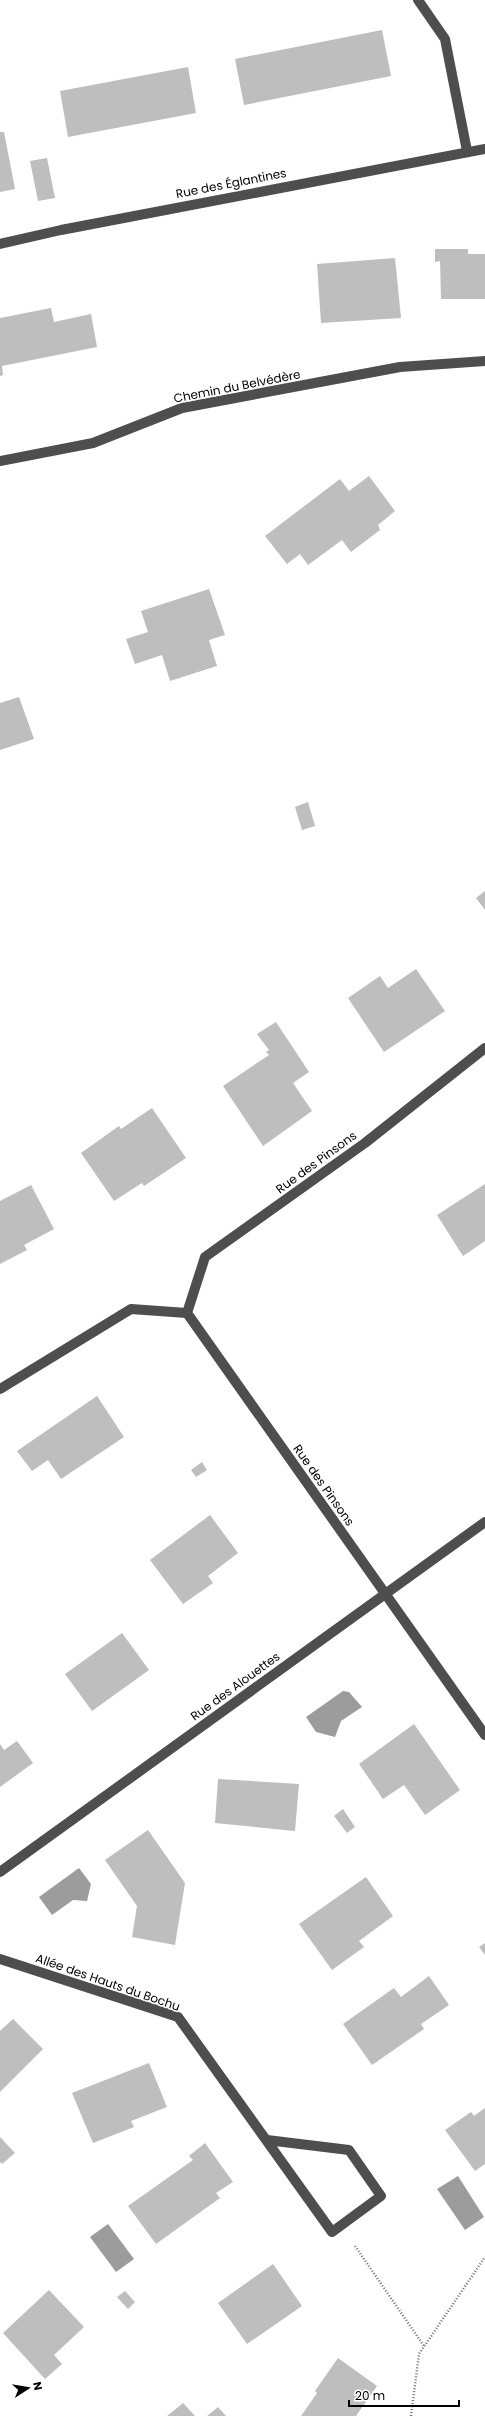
<svg xmlns="http://www.w3.org/2000/svg" width="485" height="2416" font-family="Poppins,sans-serif">
	<rect width="100%" height="100%" fill="#fff"/>
	<!-- water -->
	<g fill="#9c9c9c">
		<polygon points="343,1691 349,1692 362,1707 341,1721 335,1737 316,1732 306,1717"/>
		<polygon points="79,1868 91,1884 87,1901 73,1900 52,1915 39,1897"/>
		<polygon points="458,2176 484,2217 465,2230 437,2189"/>
		<polygon points="108,2224 134,2259 116,2272 90,2237"/>
	</g>
	<!-- building -->
	<g fill="#bebebe">
		<polygon points="382,30 391,76 244,105 235,59"/>
		<polygon points="188,67 196,113 68,137 60,91"/>
		<polygon points="0,132 4,132 15,189 0,192"/>
		<polygon points="47,158 55,198 38,201 30,161"/>
		<polygon points="435,249 468,249 468,254 485,254 485,299 441,299 440,261 435,262"/>
		<polygon points="395,258 401,318 321,323 317,264"/>
		<polygon points="51,308 54,322 91,314 97,347 2,366 3,375 0,376 0,318"/>
		<polygon points="369,476 395,511 378,525 380,530 351,552 342,540 308,565 300,554 287,564 265,536 340,479 349,491"/>
		<polygon points="209,589 225,635 209,640 217,666 170,681 162,655 135,664 126,639 148,632 141,611"/>
		<polygon points="19,697 34,739 0,750 0,703"/>
		<polygon points="308,802 315,826 302,830 295,807"/>
		<polygon points="485,891 485,910 476,898"/>
		<polygon points="416,969 445,1011 384,1052 348,998 380,976 388,988"/>
		<polygon points="276,1022 309,1072 293,1083 312,1111 263,1146 223,1086 269,1055 266,1052 269,1050 257,1034"/>
		<polygon points="152,1108 186,1158 144,1186 142,1183 114,1201 81,1153 119,1126 121,1129"/>
		<polygon points="485,1184 485,1241 463,1256 437,1215"/>
		<polygon points="31,1185 54,1229 24,1245 27,1250 0,1264 0,1201"/>
		<polygon points="97,1396 124,1437 61,1479 48,1460 32,1471 17,1451"/>
		<polygon points="202,1462 207,1470 196,1477 191,1470"/>
		<polygon points="210,1515 238,1553 208,1576 213,1583 183,1604 150,1560"/>
		<polygon points="122,1633 149,1670 92,1711 65,1674"/>
		<polygon points="414,1724 460,1790 425,1815 404,1785 383,1799 359,1764"/>
		<polygon points="17,1741 33,1763 0,1787 0,1744 4,1750"/>
		<polygon points="218,1779 299,1784 295,1831 215,1823"/>
		<polygon points="343,1809 355,1827 347,1833 334,1816"/>
		<polygon points="148,1830 185,1883 175,1945 132,1937 137,1906 105,1860"/>
		<polygon points="366,1877 393,1916 359,1941 364,1947 332,1970 299,1924"/>
		<polygon points="485,1943 485,1955 479,1947"/>
		<polygon points="429,1976 449,2005 421,2024 424,2029 372,2065 343,2024 394,1988 401,1997"/>
		<polygon points="13,2019 43,2049 0,2092 0,2031"/>
		<polygon points="149,2063 167,2107 131,2121 134,2127 93,2143 72,2093"/>
		<polygon points="485,2108 485,2164 475,2171 445,2130 471,2112 474,2116"/>
		<polygon points="0,2137 15,2153 2,2164 0,2162"/>
		<polygon points="205,2143 233,2182 216,2193 220,2198 156,2244 128,2206 193,2160 189,2156"/>
		<polygon points="273,2264 302,2306 247,2344 218,2303"/>
		<polygon points="49,2290 84,2327 54,2355 62,2364 45,2379 3,2333"/>
		<polygon points="125,2291 135,2302 128,2309 117,2297"/>
		<polygon points="338,2358 377,2386 356,2416 301,2416 317,2393 315,2391"/>
		<polygon points="183,2403 195,2416 167,2416"/>
		<polygon points="218,2407 226,2416 207,2416"/>
	</g>
	<g fill="none" stroke-linecap="round" stroke-linejoin="round">
		<!-- path -->
		<g stroke="#707070" stroke-width="2.5" stroke-dasharray="1 2" stroke-linecap="butt">
			<polyline points="355,2246 424,2346"/>
			<polyline points="411,2416 419,2354 485,2257"/>
		</g>
		<!-- minor -->
		<g stroke="#4e4e4e" stroke-width="10">
			<polyline points="418,0 445,39 467,151"/>
			<polyline points="0,244 61,230 485,149"/>
			<polyline points="0,461 93,443 182,408 400,367 485,361"/>
			<polyline points="485,1048 365,1143 205,1257 187,1313 485,1735"/>
			<polyline points="0,1389 131,1309 187,1313"/>
			<polyline points="0,1872 485,1522"/>
			<polyline points="0,1959 178,2017 332,2232 381,2196 349,2150 267,2140"/>
		</g>
	</g>
	<g text-anchor="middle" dominant-baseline="central" stroke-width="3" stroke-linejoin="round" paint-order="stroke">
		<!-- street labels -->
		<g font-size="12" fill="#000" stroke="#fff">
			<text transform="translate(231 183) rotate(-11)">Rue des Églantines</text>
			<text transform="translate(237 386) rotate(-11)">Chemin du Belvédère</text>
			<text transform="translate(316 1162) rotate(-36)">Rue des Pinsons</text>
			<text transform="translate(324 1485) rotate(55)">Rue des Pinsons</text>
			<text transform="translate(235 1686) rotate(-36)">Rue des Alouettes</text>
			<text transform="translate(108 1982) rotate(19)">Allée des Hauts du Bochu</text>
		</g>
	</g>
	<!-- north arrow -->
	<g transform="translate(28 2388) rotate(78)" stroke="#ffffff" stroke-width="3" paint-order="stroke">
	<path d="M0-3L7 15L0 10L-7 15Z" fill="#000000"/>
	<text y="-6" font-size="11" font-weight="bold" text-anchor="middle" fill="#000000">N</text>
	</g>
	<!-- scale -->
	<path d="M349 2400v6h110v-6" fill="none" stroke="#000000" stroke-width="2"/>
	<text x="355" y="2400" font-size="12" fill="#000000" stroke="#ffffff" stroke-width="3" paint-order="stroke">20 m</text>
</svg>
